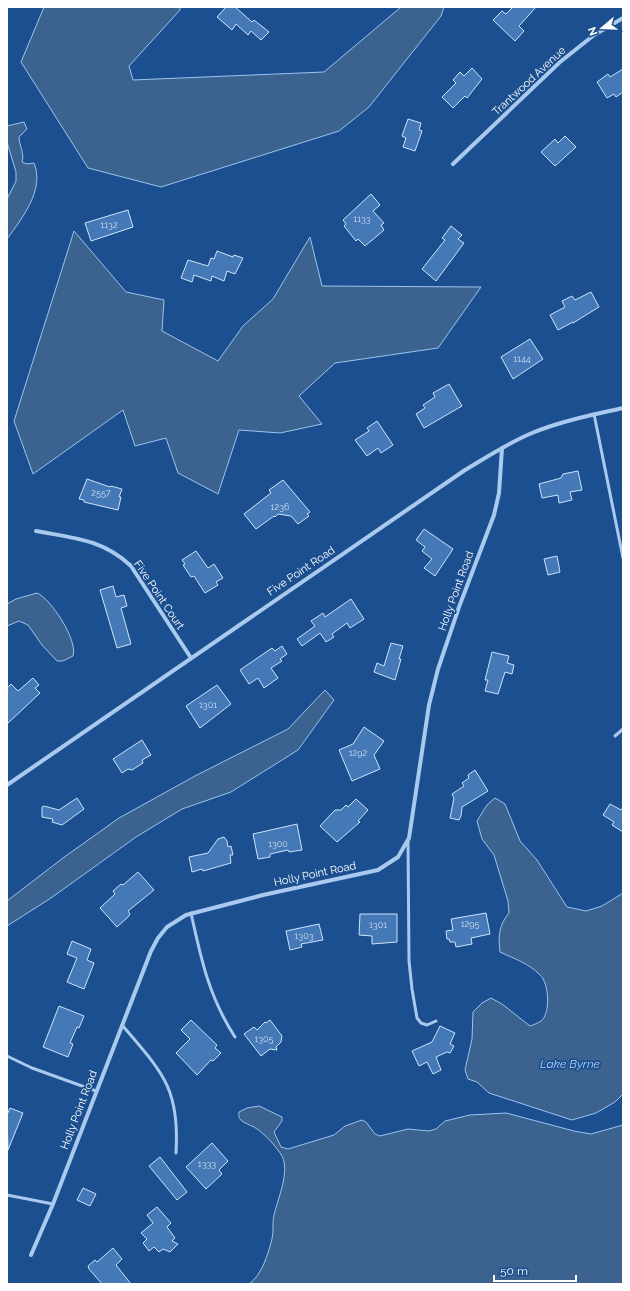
<svg xmlns="http://www.w3.org/2000/svg" width="630" height="1291" font-family="Raleway,sans-serif">
	<rect width="100%" height="100%" fill="#1b4f8f"/>
	<!-- water -->
	<g fill="#3c6290" stroke="#9cc4f0">
		<polygon points="44,7 180,7 180,10 129,66 133,80 324,72 401,7 444,7 441,16 369,107 339,131 161,187 88,168 21,62"/>
		<path d="M24 122 27 129 19 137C19 145 25 154 22 162L27 164 34 163C45 190 22 218 7 239V199L16 181V172L7 142V126Z"/>
		<polygon points="74,231 126,292 164,300 162,331 218,361 243,326 273,299 310,237 322,286 481,287 438,348 335,363 299,396 322,424 280,433 239,430 218,494 178,473 166,438 135,446 123,410 33,474 14,421"/>
		<path d="M37 593C51 599 78 640 73 656L63 661H57L42 645 28 625 19 621 7 626V604L16 599Z"/>
		<polygon points="325,690 334,700 298,750 231,792 182,809 136,837 51,898 7,926 7,901 63,858 119,818 195,776 288,729"/>
		<path d="M495 798 505 804 520 841 537 860 567 907 586 911 602 906 623 893V1094L615 1102 596 1113 572 1120 489 1093 477 1082 468 1079 465 1070 472 1039 473 1012 482 1003 491 998 502 1004 530 1026C533 1025 538 1023 541 1021 551 1013 549 983 540 975 530 964 513 958 500 952 498 936 499 925 509 913L508 901 494 855 482 839 477 821 487 805Z"/>
		<path d="M259 1106 282 1117V1121L274 1132 281 1147 288 1149 334 1135 345 1126 362 1120 366 1122 375 1134 380 1136 408 1129 429 1131 436 1129 445 1121 470 1115 506 1113 574 1131 591 1134 623 1125V1284H249C262 1275 268 1254 272 1239 274 1231 272 1222 274 1215 278 1198 290 1172 282 1156 276 1146 264 1133 254 1127 250 1125 244 1123 241 1120 238 1118 239 1115 239 1112L247 1108Z"/>
	</g>
	<!-- building -->
	<g fill="#4478b7" stroke="#cfe3fa">
		<polygon points="226,7 235,7 252,22 254,20 269,32 261,40 251,31 248,35 236,24 232,30 217,17"/>
		<polygon points="513,7 536,7 519,26 524,31 515,41 493,20 502,11 506,14"/>
		<polygon points="472,68 482,79 467,98 465,96 453,108 442,97 456,83 453,80 460,72 464,76"/>
		<polygon points="623,69 623,92 616,97 614,94 607,98 597,82 608,74 610,77"/>
		<polygon points="408,119 421,123 419,130 422,131 415,151 403,147 406,138 402,136"/>
		<polygon points="565,136 576,147 555,166 541,152 555,139 558,143"/>
		<polygon points="371,194 380,205 373,211 384,223 381,225 384,230 365,246 358,239 356,241 344,226 346,224 343,220"/>
		<polygon points="128,210 133,227 91,241 85,223"/>
		<polygon points="451,226 462,235 458,239 464,243 436,281 422,269 445,240 442,238"/>
		<polygon points="217,251 233,257 234,255 243,258 235,274 227,271 224,281 212,276 211,281 194,275 192,282 181,278 188,260 208,266 211,258 214,259"/>
		<polygon points="591,292 599,307 573,323 573,322 558,330 550,315 565,307 562,301 572,296 575,300"/>
		<polygon points="530,339 543,359 513,379 501,357"/>
		<polygon points="449,384 462,406 424,428 416,414 425,408 423,405 435,397 433,393"/>
		<polygon points="377,421 393,445 381,453 378,448 367,456 355,440 369,431 367,428"/>
		<polygon points="578,471 582,490 570,492 572,500 559,503 558,495 542,498 539,484 561,478 563,474"/>
		<polygon points="87,479 110,487 111,486 122,489 119,497 121,497 118,510 84,502 84,500 79,499"/>
		<polygon points="283,480 310,512 307,514 309,516 298,524 291,516 278,514 275,517 274,516 256,529 244,514 271,493 269,490"/>
		<polygon points="424,529 453,549 435,576 424,568 432,559 422,551 425,547 416,540"/>
		<polygon points="196,551 208,568 214,564 223,578 216,582 218,585 205,593 194,576 191,577 183,565 185,564 182,560"/>
		<polygon points="557,556 560,572 548,575 544,559"/>
		<polygon points="113,586 116,597 124,595 127,606 121,608 131,644 117,648 100,590"/>
		<polygon points="351,599 364,619 350,628 347,623 332,634 334,637 326,642 320,633 302,646 297,639 315,626 311,621 323,613 325,617"/>
		<polygon points="391,643 403,646 399,659 401,659 395,680 374,672 377,663 384,666"/>
		<polygon points="282,646 287,654 280,659 282,661 271,668 278,678 264,688 258,678 249,684 240,670 272,648 275,651"/>
		<polygon points="492,652 509,656 507,663 514,665 512,674 505,672 498,694 485,691 488,680 485,680"/>
		<polygon points="33,678 39,685 35,688 40,693 7,724 7,688 11,684 18,691"/>
		<polygon points="217,685 231,704 200,728 186,706"/>
		<polygon points="364,727 384,741 374,755 380,769 352,781 339,750 353,744"/>
		<polygon points="142,740 151,755 142,760 143,763 132,770 128,769 122,773 113,759"/>
		<polygon points="475,770 488,791 462,807 461,816 459,820 450,818 454,798 452,794 464,786 462,783 469,778 468,775"/>
		<polygon points="77,798 84,809 62,825 52,822 53,819 42,817 42,807 44,806 59,810"/>
		<polygon points="356,799 368,810 358,821 360,822 337,842 320,826 335,810 341,810 346,805 348,807"/>
		<polygon points="610,804 621,810 623,807 623,832 612,825 614,822 603,815"/>
		<polygon points="297,824 302,850 289,852 288,850 270,854 270,857 258,859 253,834"/>
		<polygon points="224,837 227,841 228,847 231,846 233,855 230,855 231,863 203,871 202,869 192,872 189,857 208,853 218,839"/>
		<polygon points="138,872 154,890 128,911 130,914 128,917 117,927 100,908 115,894 113,891 121,884 123,885"/>
		<polygon points="486,913 490,934 471,938 472,944 456,947 455,942 450,942 449,939 447,939 446,931 453,930 451,919"/>
		<polygon points="360,914 397,914 397,942 372,944 372,936 359,935"/>
		<polygon points="319,924 323,940 301,944 302,947 290,950 286,931"/>
		<polygon points="72,941 91,949 87,960 94,963 84,989 67,982 77,958 67,954"/>
		<polygon points="59,1006 84,1016 79,1028 77,1027 70,1043 73,1044 68,1057 43,1047"/>
		<polygon points="191,1020 217,1045 215,1048 221,1053 213,1061 211,1060 197,1075 176,1053 190,1039 181,1030"/>
		<polygon points="270,1020 282,1036 281,1042 276,1047 277,1050 270,1049 261,1056 244,1034 254,1027 257,1030 265,1022 266,1023"/>
		<polygon points="440,1026 455,1033 450,1044 454,1046 450,1053 447,1052 436,1057 441,1070 433,1074 427,1062 419,1066 412,1051 432,1042"/>
		<polygon points="10,1108 23,1113 8,1150 7,1115"/>
		<polygon points="212,1143 228,1161 219,1170 222,1174 206,1189 186,1167"/>
		<polygon points="160,1157 187,1192 177,1200 149,1166"/>
		<polygon points="83,1188 96,1194 90,1206 77,1200"/>
		<polygon points="157,1207 171,1223 167,1227 175,1238 172,1241 178,1244 170,1252 163,1249 159,1252 154,1247 149,1251 143,1243 147,1239 141,1233 153,1223 147,1215"/>
		<polygon points="113,1248 122,1259 116,1265 131,1284 102,1284 89,1269 88,1266 95,1260 97,1262"/>
	</g>
	<g fill="none" stroke-linecap="round" stroke-linejoin="round">
		<!-- service -->
		<g stroke="#a9c9ee" stroke-width="3">
			<polyline points="594,414 623,558"/>
			<polyline points="615,736 623,729"/>
			<polyline points="408,841 409,961 412,989 417,1018 421,1023 427,1025 436,1021"/>
			<path d="M191 913C201 959 209 997 235 1037"/>
			<path d="M122 1025C162 1072 180 1088 176 1153"/>
			<polyline points="7,1056 32,1068 96,1091"/>
			<polyline points="7,1195 53,1204"/>
		</g>
		<!-- minor -->
		<g stroke="#a9c9ee" stroke-width="4">
			<polyline points="453,164 560,62 594,35 623,18"/>
			<path d="M36 531C73 538 102 539 131 566L191 658"/>
			<path d="M7 785 465 470C487 457 508 443 532 433 561 421 592 415 623 408"/>
			<polyline points="31,1255 53,1204 151,951 158,938 167,927 186,915 263,895 378,870 398,857 409,838 429,705 438,669 459,607 494,515 499,493 502,448"/>
		</g>
	</g>
	<g text-anchor="middle" dominant-baseline="central" stroke-width="3.5" stroke-linejoin="round" paint-order="stroke">
		<!-- number labels -->
		<g font-size="9" fill="#d0dded">
			<text x="362" y="219">1133</text>
			<text x="109" y="225">1132</text>
			<text x="522" y="359">1144</text>
			<text x="101" y="493">2557</text>
			<text x="280" y="507">1236</text>
			<text x="208" y="705">1301</text>
			<text x="358" y="753">1292</text>
			<text x="278" y="844">1300</text>
			<text x="470" y="924">1295</text>
			<text x="378" y="925">1301</text>
			<text x="304" y="936">1303</text>
			<text x="264" y="1039">1305</text>
			<text x="207" y="1164">1333</text>
		</g>
		<!-- street labels -->
		<g font-size="11" fill="#fff" stroke="#1b4f8f">
			<text transform="translate(529 81) rotate(-43)">Trantwood Avenue</text>
			<text transform="translate(301 571) rotate(-34)">Five Point Road</text>
			<text transform="translate(456 591) rotate(-70)">Holly Point Road</text>
			<text transform="translate(159 595) rotate(56)">Five Point Court</text>
			<text transform="translate(315 874) rotate(-12)">Holly Point Road</text>
			<text transform="translate(79 1110) rotate(-69)">Holly Point Road</text>
		</g>
		<!-- water labels -->
		<g font-size="12" font-style="italic" fill="#b5d3f5" stroke="#1b4f8f">
			<text x="570" y="1064">Lake Byrne</text>
		</g>
	</g>
	<!-- border -->
	<rect width="630" height="1291" fill="none" stroke="#ffffff" stroke-width="16"/>
	<!-- north arrow -->
	<g transform="translate(602 28) rotate(251)" stroke="#1b4f8f" stroke-width="3" paint-order="stroke">
	<path d="M0-3L7 15L0 10L-7 15Z" fill="#ffffff"/>
	<text y="-6" font-size="11" font-weight="bold" text-anchor="middle" fill="#ffffff">N</text>
	</g>
	<!-- scale -->
	<path d="M494 1275v6h82v-6" fill="none" stroke="#ffffff" stroke-width="2"/>
	<text x="500" y="1275" font-size="12" fill="#ffffff" stroke="#1b4f8f" stroke-width="3" paint-order="stroke">50 m</text>
</svg>
